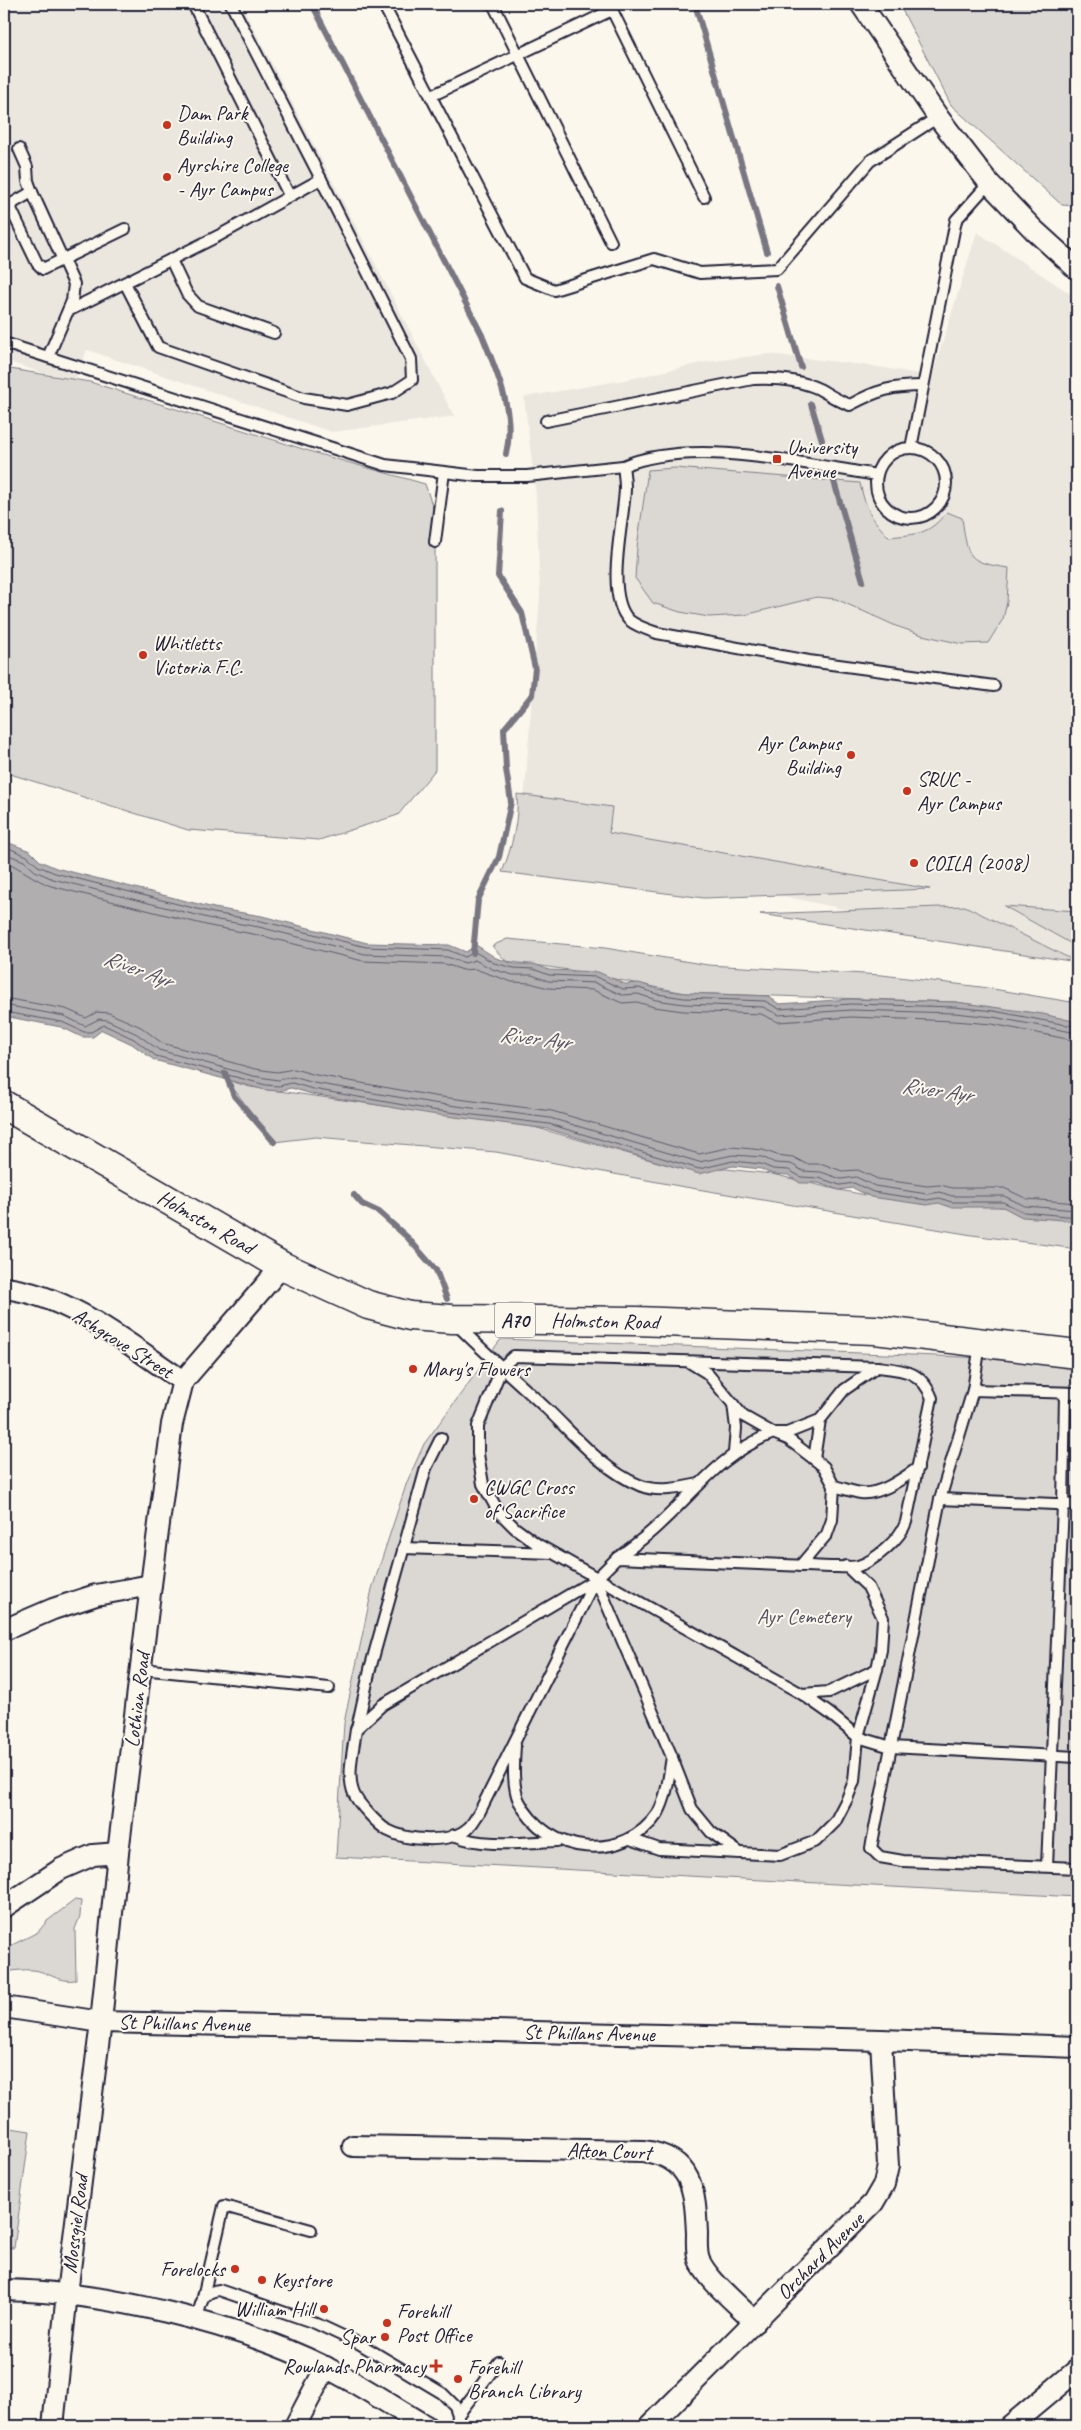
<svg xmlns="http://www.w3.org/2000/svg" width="1081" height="2430" font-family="Caveat,sans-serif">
	<rect width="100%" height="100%" fill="#fbf7ec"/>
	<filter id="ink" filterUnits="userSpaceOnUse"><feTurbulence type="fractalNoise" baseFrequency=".02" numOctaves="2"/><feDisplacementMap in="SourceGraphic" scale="10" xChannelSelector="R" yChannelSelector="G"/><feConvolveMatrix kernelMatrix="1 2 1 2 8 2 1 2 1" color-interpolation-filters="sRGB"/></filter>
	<g filter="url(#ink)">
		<!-- built -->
		<g fill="#ebe7df">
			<polygon points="4,4 241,4 454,416 332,432 87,350 74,384 4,360"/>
			<polygon points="977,232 1077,298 1077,959 521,840 540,595 536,496 524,397 625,380 706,362 769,354 872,366 932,376"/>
		</g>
		<!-- green -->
		<g fill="#dbd8d3" stroke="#7e7d87">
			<polygon points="899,4 1077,4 1077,206 1062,205 951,105"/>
			<polygon points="4,368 90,382 322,455 425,484 435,514 435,770 398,815 319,840 188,830 4,772"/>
			<path d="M675 468 860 483C865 507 871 519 889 537 918 534 928 535 947 512L962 518C968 559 967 562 1009 568L1007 602 1003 619 988 643 962 644 922 635 896 626 836 599 817 597 745 615 709 617 680 612 653 603 635 578 637 547 648 470Z"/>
			<path d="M517 794 612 807 609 833 930 889 704 898 502 872C512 849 519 818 517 794Z"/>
			<polygon points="965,906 1077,962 760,914"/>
			<polygon points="1004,906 1077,911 1077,947"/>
			<polygon points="507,939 605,948 708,965 882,975 981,987 1077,1003 1077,1022 956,1002 685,993 569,970 506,961 492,946"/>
			<polygon points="227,1080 250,1087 279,1091 534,1127 686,1170 726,1169 772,1174 839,1190 887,1199 1003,1207 1077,1219 1077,1249 972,1235 679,1186 496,1152 316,1137 274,1142"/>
			<polygon points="501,1339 963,1357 1077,1366 1077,1897 336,1857 344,1723 372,1589 407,1482 424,1444"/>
			<path d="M75 1900 81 1901 80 1916 75 1929 76 1980C58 1983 47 1971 33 1970 23 1969 13 1971 4 1972V1952L12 1945 38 1932 47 1921Z"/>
			<polygon points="4,2127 30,2131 14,2248 4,2247"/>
		</g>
		<!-- water -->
		<polygon fill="#b1aeb0" stroke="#787681" points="4,841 30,851 40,861 56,868 214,908 262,916 367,943 449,945 466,952 476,945 496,958 515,964 534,964 549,970 598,972 625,984 639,983 658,989 685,993 768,996 779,1004 850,999 956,1002 1043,1014 1077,1022 1077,1221 1022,1217 1003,1207 950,1207 939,1203 927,1205 871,1197 853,1188 839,1190 818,1183 800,1183 788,1175 772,1174 761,1169 733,1166 699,1174 548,1129 431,1114 312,1094 291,1088 279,1091 265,1090 154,1060 132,1044 102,1030 93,1037 82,1037 61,1027 4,1016"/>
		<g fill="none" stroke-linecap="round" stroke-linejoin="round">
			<!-- shore -->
			<g stroke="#5b5a6a" stroke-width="1">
				<polyline points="4,846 27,856 38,866 55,873 213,913 261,921 366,947 448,950 465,957 475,952 494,963 514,968 533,969 549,975 596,977 623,989 639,988 657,994 684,998 765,1001 779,1009 851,1004 955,1007 994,1011 1077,1027"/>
				<polyline points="4,853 24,861 35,871 53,879 212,919 259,927 365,954 447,957 465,963 475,960 492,969 513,975 532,975 548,981 595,983 622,995 638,994 656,1000 684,1004 763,1007 779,1015 851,1010 955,1013 993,1017 1077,1033"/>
				<path d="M4 861C21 868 33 879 51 886L210 926 258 935 363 961 445 964 463 970 475 969 512 982 530 983 548 988 593 990 622 1003 637 1002 654 1007 683 1011 761 1014 778 1022 851 1017 954 1021 992 1024 1077 1041"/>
				<polyline points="4,998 66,1009 86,1018 97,1012 109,1013 141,1027 162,1043 255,1069 277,1072 294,1069 316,1075 434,1096 552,1111 699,1154 732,1147 763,1150 777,1155 793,1157 806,1164 823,1164 842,1171 858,1170 878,1179 927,1186 940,1185 953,1188 1004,1188 1027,1199 1077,1203"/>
				<polyline points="4,1005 64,1016 85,1026 99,1019 107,1020 137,1034 159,1050 253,1076 278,1080 293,1077 314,1083 433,1103 550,1118 699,1162 733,1155 762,1157 775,1163 791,1164 803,1171 821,1172 841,1179 856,1177 875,1186 927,1194 940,1192 952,1196 1004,1196 1025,1206 1077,1210"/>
				<polyline points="4,1012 62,1022 84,1032 91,1032 104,1025 134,1039 156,1056 266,1085 279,1086 292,1083 313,1089 432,1110 549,1124 699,1169 733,1161 761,1164 773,1169 789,1170 801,1177 819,1178 840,1185 854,1183 873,1192 927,1200 940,1198 951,1202 1003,1202 1024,1212 1077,1217"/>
			</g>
			<!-- stream -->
			<g stroke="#787681" stroke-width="6">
				<path d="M312 4 482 335C497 373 516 413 506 454"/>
				<polyline points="695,4 767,252"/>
				<polyline points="777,286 801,367"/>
				<polyline points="811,404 822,440"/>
				<polyline points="833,478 863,581"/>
				<polyline points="473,953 478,900 499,857 511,802 506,769 504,729 532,695 535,668 522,613 498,576 502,511"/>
				<polyline points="225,1073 234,1096 274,1142"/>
				<polyline points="354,1195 362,1204 379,1212 407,1237 436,1270 447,1299"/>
			</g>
			<defs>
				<g id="lane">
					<polyline points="193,4 289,195"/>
					<polyline points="383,4 525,278 554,290 654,259 700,273 777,269 870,161 938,117"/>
					<polyline points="493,4 611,242"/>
					<polyline points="609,4 704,197"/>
					<polyline points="431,96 612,10"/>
					<polyline points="19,149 27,167 28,181 32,192 74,284 72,301 48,357"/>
					<polyline points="32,192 13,203 11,209 37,263 43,269 125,229"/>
					<polyline points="171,260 187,294 198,306 274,333"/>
					<polyline points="125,283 158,347 304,398 347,405 392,393 412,380 411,359 321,179"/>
					<polyline points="68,311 220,235 321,179 231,4"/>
					<path d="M4 343 385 465 478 476H527L623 466C692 437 804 464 877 475"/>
					<path d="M546 421 753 379C775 378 798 379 819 389 830 395 838 401 850 405 877 390 893 386 923 386"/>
					<polyline points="911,448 956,220 989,183"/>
					<circle cx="911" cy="483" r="35"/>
					<path d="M623 466C624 473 625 481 625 489 624 521 604 595 629 620 636 626 648 630 657 633L809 661 994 686"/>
					<polyline points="435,542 444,472"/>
					<path d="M456 1324C486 1354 517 1381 548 1410 575 1436 603 1470 639 1485 657 1493 681 1488 699 1484"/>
					<polyline points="689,1362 707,1373 743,1416 773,1433 787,1433 820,1420"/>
					<polyline points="973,1390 980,1344"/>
					<polyline points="1077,1393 973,1390 940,1499 871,1848 880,1857 903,1861 1077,1868"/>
					<polyline points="733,1404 736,1428 734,1453"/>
					<polyline points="814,1459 820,1420 844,1390 877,1367"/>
					<path d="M834 1486C843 1488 852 1492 861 1493 881 1495 903 1478 918 1468"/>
					<polyline points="940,1499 1077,1505"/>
					<polyline points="403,1548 552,1553"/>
					<path d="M617 1558C629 1549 642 1540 653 1530 696 1492 717 1456 773 1433L788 1439 814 1459 824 1467 834 1486 832 1520 827 1534 800 1566"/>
					<path d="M596 1579 479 1813C476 1817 472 1825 468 1828 451 1844 407 1841 387 1830 378 1825 358 1803 354 1794 346 1775 354 1748 356 1729L382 1705 596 1579 617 1558 830 1567C839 1567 849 1568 858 1566 875 1561 901 1538 906 1522L932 1398C921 1370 903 1370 877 1367L514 1356 502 1367 478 1426V1454L483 1484 498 1511 515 1528 537 1544 802 1694 829 1713 858 1737 891 1747 1077 1757"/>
					<polyline points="141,1669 329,1688"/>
					<polyline points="802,1694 829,1692 877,1669"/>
					<polyline points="357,1728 370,1669 426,1468 441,1438"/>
					<path d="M515 1745C514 1762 512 1786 519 1801 546 1855 624 1864 658 1813 667 1797 669 1775 672 1757L596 1579"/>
					<polyline points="672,1758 692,1809 711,1832 740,1853"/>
					<path d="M454 1835C481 1848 527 1842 557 1841"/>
					<polyline points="630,1839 659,1849 780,1855 816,1841 835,1822 847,1799 854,1781 858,1737 877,1669 881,1650 883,1618 868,1587 846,1566"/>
					<polyline points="1047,1866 1063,1505 1065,1393"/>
					<polyline points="203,2297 224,2206 311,2230"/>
					<path d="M197 2319C201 2304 201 2292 219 2290L315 2323 360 2344 442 2393 455 2406 458 2415 457 2426"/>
					<polyline points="458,2415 499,2362"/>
				</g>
				<g id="street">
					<polyline points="861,4 938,117 989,183 1034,230 1077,269"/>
					<path d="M4 1288C70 1295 129 1345 183 1381L282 1266"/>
					<polyline points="4,1630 53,1609 96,1595 151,1585"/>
					<polyline points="4,1907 61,1869 93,1855 118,1853"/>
					<polyline points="4,2007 101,2022 881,2040 1077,2047"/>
					<path d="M353 2146 643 2151C693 2157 695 2191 697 2233 697 2241 696 2252 699 2260 708 2281 739 2305 755 2322"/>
					<path d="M4 2290C105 2292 234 2322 325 2367 360 2384 393 2407 426 2426"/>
					<polyline points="53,2426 67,2293 101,2022 118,1853 151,1585 172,1424 183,1381"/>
					<polyline points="295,2426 326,2367"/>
					<polyline points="650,2426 873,2203 884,2184 888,2166 881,2040"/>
					<polyline points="1010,2426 1077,2370"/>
				</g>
				<polyline id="primary" points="4,1105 282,1266 368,1305 410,1316 452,1319 636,1321 875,1330 1077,1354"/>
			</defs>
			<!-- lane casing -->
			<use href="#lane" stroke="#22223b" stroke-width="14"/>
			<!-- street casing -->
			<use href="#street" stroke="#22223b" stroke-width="24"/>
			<!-- primary casing -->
			<use href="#primary" stroke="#22223b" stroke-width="31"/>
			<!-- lane -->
			<use href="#lane" stroke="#fbf7ec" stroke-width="10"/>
			<!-- street -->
			<use href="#street" stroke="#fbf7ec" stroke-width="20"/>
			<!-- primary -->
			<use href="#primary" stroke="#fbf7ec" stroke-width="28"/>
		</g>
	</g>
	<!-- markers -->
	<g fill="#c8321e" stroke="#fbf7ec" stroke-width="2">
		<circle cx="167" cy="125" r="5"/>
		<circle cx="167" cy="177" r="5"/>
		<rect x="772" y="454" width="10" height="10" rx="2.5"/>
		<circle cx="143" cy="655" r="5"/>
		<circle cx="851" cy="755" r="5"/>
		<circle cx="907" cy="791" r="5"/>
		<circle cx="914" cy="863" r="5"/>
		<circle cx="413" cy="1369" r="5"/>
		<circle cx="474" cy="1499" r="5"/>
		<circle cx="235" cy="2269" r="5"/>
		<circle cx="262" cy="2280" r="5"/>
		<circle cx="324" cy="2309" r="5"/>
		<circle cx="387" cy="2323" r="5"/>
		<circle cx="385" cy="2337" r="5"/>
		<path d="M433.5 2358.5h5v5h5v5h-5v5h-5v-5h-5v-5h5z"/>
		<circle cx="458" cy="2379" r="5"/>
	</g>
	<g text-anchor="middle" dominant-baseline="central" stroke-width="4" stroke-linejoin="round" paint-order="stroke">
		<!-- shield labels -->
		<rect fill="#fbf7ec" stroke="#636270" stroke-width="1" x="495" y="1302.5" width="40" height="35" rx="4"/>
		<g font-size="20" font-weight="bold" fill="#22223b">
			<text x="515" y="1320">A70</text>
		</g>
		<!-- poi labels -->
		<g font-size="21" fill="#22223b" stroke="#fbf7ec" text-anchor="start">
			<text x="177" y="113">Dam Park<tspan x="177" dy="24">Building</tspan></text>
			<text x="177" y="165">Ayrshire College<tspan x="177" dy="24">- Ayr Campus</tspan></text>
			<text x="787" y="447">University<tspan x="787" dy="24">Avenue</tspan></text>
			<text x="153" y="643">Whitletts<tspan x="153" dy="24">Victoria F.C.</tspan></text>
			<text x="841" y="743" text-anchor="end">Ayr Campus<tspan x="841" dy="24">Building</tspan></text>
			<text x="917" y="779">SRUC -<tspan x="917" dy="24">Ayr Campus</tspan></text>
			<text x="924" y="863">COILA (2008)</text>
			<text x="423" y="1369">Mary's Flowers</text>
			<text x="484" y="1487">CWGC Cross<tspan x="484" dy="24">of Sacrifice</tspan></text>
			<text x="225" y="2269" text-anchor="end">Forelocks</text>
			<text x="272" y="2280">Keystore</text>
			<text x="314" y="2309" text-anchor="end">William Hill</text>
			<text x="397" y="2311">Forehill<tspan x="397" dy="24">Post Office</tspan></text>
			<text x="375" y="2337" text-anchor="end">Spar</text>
			<text x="426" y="2366" text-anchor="end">Rowlands Pharmacy</text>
			<text x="468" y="2367">Forehill<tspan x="468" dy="24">Branch Library</tspan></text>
		</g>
		<!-- street labels -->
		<g font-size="21" fill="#22223b" stroke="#fbf7ec">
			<text transform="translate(206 1222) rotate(30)">Holmston Road</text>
			<text transform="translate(605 1321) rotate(1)">Holmston Road</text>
			<text transform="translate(123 1343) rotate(32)">Ashgrove Street</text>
			<text transform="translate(137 1700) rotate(-83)">Lothian Road</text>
			<text transform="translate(184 2023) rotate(1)">St Phillans Avenue</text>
			<text transform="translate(589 2033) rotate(1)">St Phillans Avenue</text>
			<text transform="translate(609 2151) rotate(2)">Afton Court</text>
			<text transform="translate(75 2224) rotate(-83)">Mossgiel Road</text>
			<text transform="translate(820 2256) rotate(-45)">Orchard Avenue</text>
		</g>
		<!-- park labels -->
		<g font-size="21" fill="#505061" stroke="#fbf7ec">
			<text x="804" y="1616">Ayr Cemetery</text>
		</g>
		<!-- water labels -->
		<g font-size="22" font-style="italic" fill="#545364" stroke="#fbf7ec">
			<text transform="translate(138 969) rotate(20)">River Ayr</text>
			<text transform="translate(535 1038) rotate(7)">River Ayr</text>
			<text transform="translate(937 1090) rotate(8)">River Ayr</text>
		</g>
	</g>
	<!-- margin -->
	<rect width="1081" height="2430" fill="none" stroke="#fbf7ec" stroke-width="20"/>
	<rect x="10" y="10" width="1061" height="2410" fill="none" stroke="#22223b" stroke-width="2" filter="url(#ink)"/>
</svg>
